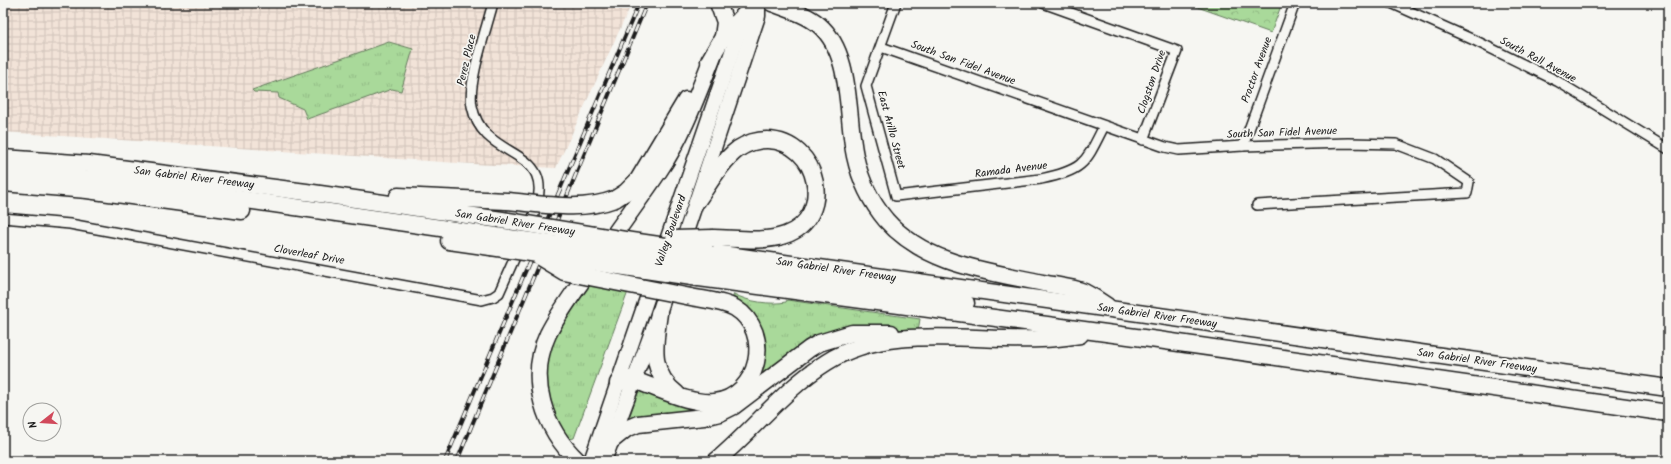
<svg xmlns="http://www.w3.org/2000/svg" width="1671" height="464" font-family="Kalam,sans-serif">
	<defs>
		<pattern id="industrial-grid" width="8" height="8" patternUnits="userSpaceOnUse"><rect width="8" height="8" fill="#f2e3d8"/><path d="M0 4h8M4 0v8" fill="none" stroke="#cfc2b9"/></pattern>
		<pattern id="grass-tufts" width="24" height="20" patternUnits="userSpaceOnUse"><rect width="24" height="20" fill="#a9d99a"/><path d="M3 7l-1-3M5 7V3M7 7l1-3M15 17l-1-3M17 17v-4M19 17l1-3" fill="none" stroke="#91ba84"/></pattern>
		<pattern id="park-crowns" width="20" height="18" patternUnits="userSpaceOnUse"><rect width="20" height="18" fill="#a9d99a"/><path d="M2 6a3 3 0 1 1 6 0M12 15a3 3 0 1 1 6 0" fill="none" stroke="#91ba84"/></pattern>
	</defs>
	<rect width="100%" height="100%" fill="#f6f6f2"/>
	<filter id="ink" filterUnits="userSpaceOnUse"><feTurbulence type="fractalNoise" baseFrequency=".025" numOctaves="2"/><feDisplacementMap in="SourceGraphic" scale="8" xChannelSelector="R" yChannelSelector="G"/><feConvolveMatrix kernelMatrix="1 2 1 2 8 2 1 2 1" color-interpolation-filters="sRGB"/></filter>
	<g filter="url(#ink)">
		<!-- industrial -->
		<polygon fill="url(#industrial-grid)" points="3,3 632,3 556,168 472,164 3,132"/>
		<!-- grass -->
		<g fill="url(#grass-tufts)" stroke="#627a5b">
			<polygon points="389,42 413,49 401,91 392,89 307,119 303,109 279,98 278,93 254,92 252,90"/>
			<polygon points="590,279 629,289 574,438 570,439 561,427 555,413 544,378 550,340"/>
			<path d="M734 294C748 302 771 305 786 302L787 300 920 319 918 331 854 325 719 409 627 423 640 388 716 406 761 363 732 299Z"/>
		</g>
		<!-- park -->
		<polygon fill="url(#park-crowns)" stroke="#627a5b" points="1186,3 1282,3 1271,33"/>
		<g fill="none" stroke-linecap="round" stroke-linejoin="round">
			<defs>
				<g id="minor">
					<path d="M493 3C487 27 467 84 472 106 484 168 568 140 529 227"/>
					<path d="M896 3 866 86 896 196 1041 179C1084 170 1085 164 1104 126"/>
					<polyline points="1043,3 1177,51 1143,140"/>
					<polyline points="1391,3 1476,41 1557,81 1668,149"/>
					<polyline points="881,47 1165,147 1179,150 1243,146 1348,143 1396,144 1435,159 1469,182 1467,193 1257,205"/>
					<polyline points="1243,146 1295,3"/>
					<polyline points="3,218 70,224 482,300 493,297 499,293 519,248"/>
				</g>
				<g id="primary">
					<polyline points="591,461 745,14 754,3"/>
					<polyline points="604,461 659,313 758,16 758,3"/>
				</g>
				<g id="motorway">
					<polyline points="718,3 725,22 723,37"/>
					<path d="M772 3C788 9 806 14 819 25 853 54 846 115 855 156 860 179 870 201 886 220 926 265 987 271 1043 283 1056 286 1072 287 1084 292 1092 296 1100 301 1107 306"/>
					<polyline points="709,61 723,37 745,14"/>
					<polyline points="3,158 89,164 306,192 502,220"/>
					<polyline points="3,172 129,183 496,236"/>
					<polyline points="3,183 87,190 242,211"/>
					<polyline points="398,196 507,201"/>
					<polyline points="615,199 626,192 638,180 686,100"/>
					<path d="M697 201C709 184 721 162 738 149 747 143 757 140 767 140 820 141 835 218 785 235 763 243 735 238 713 238"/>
					<polyline points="449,241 491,247"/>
					<polyline points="707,252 1668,388"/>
					<polyline points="702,265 966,303"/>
					<polyline points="699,278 1158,340 1668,413"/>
					<path d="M659 313C655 344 648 371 677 394"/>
					<path d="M618 383C622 381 625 379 630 379 636 380 644 384 650 386 669 393 693 404 714 402 759 397 774 332 735 308 722 301 705 300 691 297"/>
					<polyline points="611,441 626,429 638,424 704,417 720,413 734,406 809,349 819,343 852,333 891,333"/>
					<path d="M578 461C544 429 527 379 548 334 559 312 575 291 589 271 612 237 636 205 659 171 683 136 698 93 714 53"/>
					<path d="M716 461C754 429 785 388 827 362 888 323 972 342 1041 339 1054 339 1067 337 1080 335"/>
				</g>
			</defs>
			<!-- minor casing -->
			<use href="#minor" stroke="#1c1c1c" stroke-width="12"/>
			<!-- primary casing -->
			<use href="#primary" stroke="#1c1c1c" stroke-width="17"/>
			<!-- motorway casing -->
			<use href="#motorway" stroke="#1c1c1c" stroke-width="19"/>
			<!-- minor -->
			<use href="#minor" stroke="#f6f6f2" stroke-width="9"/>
			<!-- primary -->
			<use href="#primary" stroke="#f6f6f2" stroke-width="14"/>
			<!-- motorway -->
			<use href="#motorway" stroke="#f6f6f2" stroke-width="16"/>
			<defs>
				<g id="rail">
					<polyline points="445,461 639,3"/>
					<polyline points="457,461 647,3"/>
				</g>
			</defs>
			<!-- rail casing -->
			<use href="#rail" stroke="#1c1c1c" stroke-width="4"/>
			<!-- rail -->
			<use href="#rail" stroke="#f6f6f2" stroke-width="2.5" stroke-dasharray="8" stroke-linecap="butt"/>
			<defs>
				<g id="motorway-bridge">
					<path d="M507 201C542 204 581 212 615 199"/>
					<polyline points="502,220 631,241 707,252"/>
					<polyline points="496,236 702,265"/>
					<polyline points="674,239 713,238"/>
					<polyline points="491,247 699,278"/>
					<polyline points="541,258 564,272 691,297"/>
				</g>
			</defs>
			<!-- motorway-bridge casing -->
			<use href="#motorway-bridge" stroke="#1c1c1c" stroke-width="19" stroke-linecap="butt"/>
			<!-- motorway-bridge -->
			<use href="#motorway-bridge" stroke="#f6f6f2" stroke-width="16"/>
		</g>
	</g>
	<g text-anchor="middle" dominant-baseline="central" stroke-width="3.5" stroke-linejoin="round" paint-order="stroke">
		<!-- street labels -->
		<g font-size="11" fill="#1c1c1c" stroke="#f6f6f2">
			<text transform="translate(467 60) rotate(-77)">Perez Place</text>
			<text transform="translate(1538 60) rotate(28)">South Rall Avenue</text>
			<text transform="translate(963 63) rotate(20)">South San Fidel Avenue</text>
			<text transform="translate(1257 70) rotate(-70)">Proctor Avenue</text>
			<text transform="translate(1152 82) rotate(-71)">Clogston Drive</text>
			<text transform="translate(891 130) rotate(75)">East Arillo Street</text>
			<text transform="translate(1282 133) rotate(-2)">South San Fidel Avenue</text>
			<text transform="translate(1011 170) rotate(-7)">Ramada Avenue</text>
			<text transform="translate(194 178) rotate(7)">San Gabriel River Freeway</text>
			<text transform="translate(515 223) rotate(9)">San Gabriel River Freeway</text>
			<text transform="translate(671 231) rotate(-71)">Valley Boulevard</text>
			<text transform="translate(309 255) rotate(10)">Cloverleaf Drive</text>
			<text transform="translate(836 270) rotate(8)">San Gabriel River Freeway</text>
			<text transform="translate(1157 316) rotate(8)">San Gabriel River Freeway</text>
			<text transform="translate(1477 361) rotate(8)">San Gabriel River Freeway</text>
		</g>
	</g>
	<!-- margin -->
	<rect width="1671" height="464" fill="none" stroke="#f6f6f2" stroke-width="16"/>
	<rect x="8" y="8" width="1655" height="448" fill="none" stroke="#1c1c1c" stroke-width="1.5" filter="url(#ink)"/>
	<!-- north arrow -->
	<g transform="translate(42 422) rotate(253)"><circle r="19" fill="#f6f6f2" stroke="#9f9f9c"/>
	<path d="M0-3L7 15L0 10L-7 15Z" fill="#d1495b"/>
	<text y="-6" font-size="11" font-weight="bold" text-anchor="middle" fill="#1c1c1c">N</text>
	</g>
</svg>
